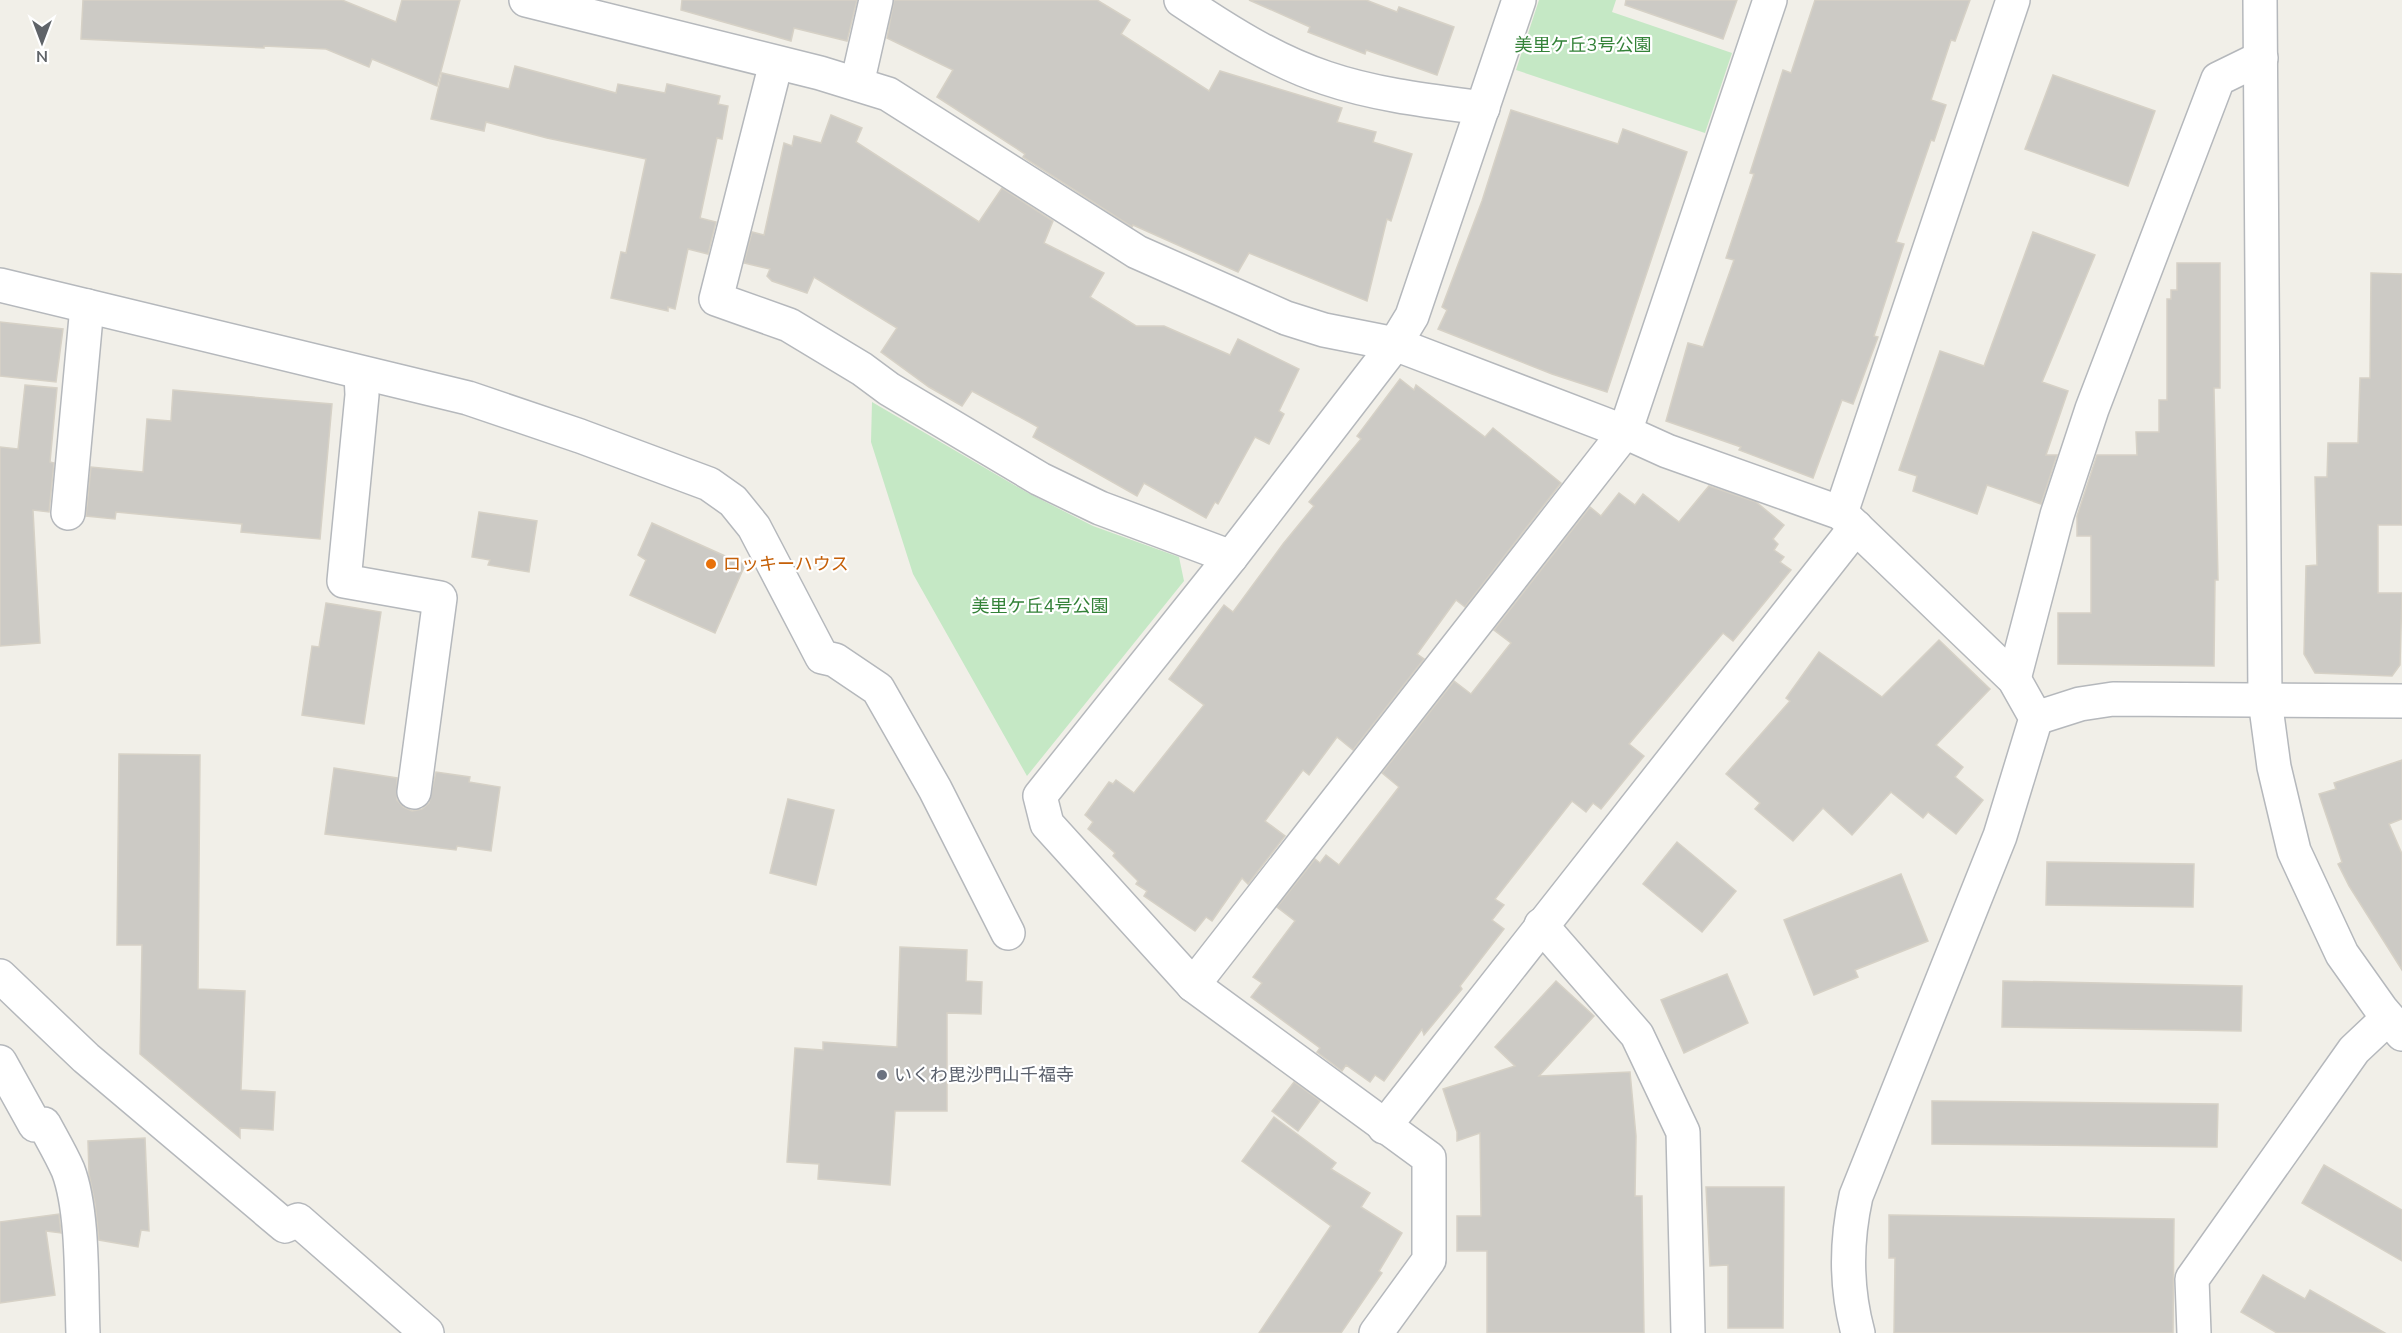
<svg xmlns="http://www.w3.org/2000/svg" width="2402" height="1333" font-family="'Nunito Sans','Noto Sans JP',sans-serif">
	<rect width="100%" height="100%" fill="#f1efe8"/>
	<!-- green -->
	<g fill="#c5e8c5">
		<polygon points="1539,0 1616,0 1612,12 1732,53 1705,133 1516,70"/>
		<polygon points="872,402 1028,493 1093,526 1179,557 1184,581 1027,776 913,574 871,442"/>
	</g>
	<!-- building -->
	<g fill="#cccac5" stroke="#d6d1c6" stroke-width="1.5">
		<polygon points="83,0 342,0 396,22 402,0 460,0 437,86 372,59 369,67 326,49 264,46 264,48 81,39"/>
		<polygon points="682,0 857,0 847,41 794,28 791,41 681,10"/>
		<polygon points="894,0 1097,0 1130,20 1121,34 1209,91 1220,71 1342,108 1337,122 1376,132 1373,142 1412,154 1391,221 1387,219 1367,301 1249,253 1238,272 1133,225 1132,227 1023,157 1025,154 937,97 953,70 887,38"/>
		<polygon points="1249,0 1366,0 1397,12 1399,7 1454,27 1437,75 1366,50 1365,54 1308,32 1310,27"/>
		<polygon points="1626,0 1737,0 1723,39 1625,5"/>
		<polygon points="1815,0 1970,0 1955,41 1951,40 1931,100 1946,105 1934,141 1931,140 1896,242 1904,244 1874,336 1878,337 1853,404 1842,400 1813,478 1739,450 1741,447 1666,421 1688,343 1703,347 1734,260 1726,258 1754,174 1750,173 1783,70 1791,73"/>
		<polygon points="515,66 616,93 618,84 665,93 667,84 720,96 718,104 728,106 722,139 717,138 700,218 716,222 708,254 688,249 675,309 668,307 668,311 611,298 621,252 626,253 646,159 547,138 486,122 484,131 431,119 442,73 509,89"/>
		<polygon points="2053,75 2155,111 2128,186 2025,149"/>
		<polygon points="1511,110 1618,144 1623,129 1687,152 1607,392 1552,374 1438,329 1447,310 1442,307 1482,201"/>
		<polygon points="831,115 862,128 856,142 979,222 1002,188 1053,221 1044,243 1104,273 1090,297 1136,326 1164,326 1230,355 1238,339 1299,369 1279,411 1284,414 1269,444 1255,437 1218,504 1215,502 1206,518 1144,483 1137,496 1033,437 1038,427 972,391 962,406 929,387 881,352 897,328 814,277 807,293 772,281 767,276 770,269 744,263 752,232 764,235 784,143 792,146 794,136 821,143"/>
		<polygon points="2033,232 2095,255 2042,382 2068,391 2046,455 2057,455 2041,504 1987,485 1977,514 1913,491 1917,476 1899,470 1940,351 1984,366"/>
		<polygon points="2177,263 2220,263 2220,388 2214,388 2218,580 2215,580 2214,666 2058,664 2058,613 2091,613 2091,536 2077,536 2077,516 2097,455 2137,455 2136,432 2159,432 2159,400 2167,400 2167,299 2171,299 2171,290 2177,290"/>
		<polygon points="2371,273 2402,274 2402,525 2378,525 2378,593 2402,593 2400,665 2392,676 2315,673 2304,654 2306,566 2317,565 2315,477 2327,477 2328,443 2358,443 2360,378 2370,378"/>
		<polygon points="0,322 63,329 56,382 0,376"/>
		<polygon points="1400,379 1414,390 1416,385 1485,437 1493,428 1561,483 1465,607 1456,600 1417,654 1424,659 1353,750 1337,737 1309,775 1303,770 1265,821 1285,836 1248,884 1242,878 1212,921 1206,917 1195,931 1144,896 1147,891 1136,884 1138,881 1113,856 1115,853 1088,829 1093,822 1085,815 1109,782 1113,784 1116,780 1134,793 1204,705 1169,679 1224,605 1233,612 1283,544 1314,506 1309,502 1361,439 1357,436"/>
		<polygon points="25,385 57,388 50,462 54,463 49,512 33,510 40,643 0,646 0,447 18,449"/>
		<polygon points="173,390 332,404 320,539 241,532 242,524 116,512 115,519 86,516 91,467 143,472 147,419 171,421"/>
		<polygon points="1709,486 1756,502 1784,525 1773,539 1778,544 1774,550 1784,557 1780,562 1791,570 1733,641 1723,633 1629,744 1644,756 1601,809 1593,803 1586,812 1572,801 1495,899 1504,905 1492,920 1504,929 1460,986 1462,989 1424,1035 1422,1029 1384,1081 1375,1075 1370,1082 1346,1065 1342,1071 1317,1052 1320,1048 1251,997 1262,983 1253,977 1295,921 1277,907 1315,859 1320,863 1326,855 1339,865 1399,787 1382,773 1454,681 1471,694 1511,643 1494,630 1590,507 1601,516 1619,493 1635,505 1643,494 1679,522"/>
		<polygon points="479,512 537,521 529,572 488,565 490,560 472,557"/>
		<polygon points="652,523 745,565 715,633 630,595 646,560 638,555"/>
		<polygon points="326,603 381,612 364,724 302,715 312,646 319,647"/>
		<polygon points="1939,640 1990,689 1936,745 1963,767 1955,777 1983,800 1956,834 1928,812 1923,818 1891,792 1852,835 1823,808 1793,841 1755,809 1760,803 1726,774 1790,701 1786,698 1819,652 1882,697"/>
		<polygon points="119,754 200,755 198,989 245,991 241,1090 275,1092 273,1130 240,1128 240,1138 140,1054 142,945 117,945"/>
		<polygon points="2402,760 2402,819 2389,824 2402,854 2402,970 2349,886 2338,864 2342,862 2319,794 2336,789 2334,783"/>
		<polygon points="334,768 397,778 397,800 403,807 412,811 422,809 429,803 436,772 470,777 469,782 500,787 491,851 457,846 456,850 325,834"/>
		<polygon points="788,799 834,810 816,885 770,873"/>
		<polygon points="1677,842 1736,891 1702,932 1643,884"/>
		<polygon points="2047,862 2194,864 2193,907 2046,905"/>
		<polygon points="1901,874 1928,941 1855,970 1858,977 1814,995 1784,920"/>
		<polygon points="900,947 967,950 966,981 982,982 981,1014 947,1013 947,1111 895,1111 890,1185 818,1179 819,1164 787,1162 795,1048 823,1050 823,1042 897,1047"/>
		<polygon points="1727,974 1748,1023 1684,1053 1661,1000"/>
		<polygon points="1556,981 1594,1016 1539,1076 1630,1072 1636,1136 1635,1196 1642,1196 1644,1333 1487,1333 1487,1251 1457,1251 1457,1216 1481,1216 1480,1133 1457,1141 1457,1132 1443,1089 1515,1066 1495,1047"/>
		<polygon points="2003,981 2242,986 2241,1031 2002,1027"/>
		<polygon points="1294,1082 1320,1101 1298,1131 1272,1111"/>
		<polygon points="1932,1101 2218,1104 2217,1147 1932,1144"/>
		<polygon points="1274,1117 1336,1163 1331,1169 1370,1193 1361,1207 1402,1233 1379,1271 1382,1273 1341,1333 1259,1333 1331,1226 1242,1161"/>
		<polygon points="145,1138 149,1231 141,1230 138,1247 99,1240 95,1203 89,1174 88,1141"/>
		<polygon points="2324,1165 2402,1210 2402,1261 2302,1203"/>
		<polygon points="1706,1187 1784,1187 1783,1328 1728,1328 1728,1265 1710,1266"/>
		<polygon points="59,1214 61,1233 46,1231 55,1295 0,1303 0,1222"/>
		<polygon points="1889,1215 2174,1219 2173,1333 1894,1333 1895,1258 1889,1258"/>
		<polygon points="2263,1275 2305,1299 2310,1290 2385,1333 2277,1333 2241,1312"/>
	</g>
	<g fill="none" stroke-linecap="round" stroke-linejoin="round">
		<defs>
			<g id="street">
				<path d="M526 0 820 73 888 94 1137 252 1286 318 1324 330 1395 344 1625 432 1667 451 1841 513 2014 679 2036 718 2000 836 1856 1196C1846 1241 1846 1289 1858 1333"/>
				<path d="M1181 0C1226 30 1274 61 1326 78 1376 95 1430 101 1483 108"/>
				<polyline points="2260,0 2265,700 2274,767 2294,851 2342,954 2381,1009 2402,1034"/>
				<polyline points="776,63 716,299 789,325 862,369 889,389 1040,479 1100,508 1231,557"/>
				<polyline points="857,84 876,0"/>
				<polyline points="0,285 468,398 580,436 709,484 733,501 754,527 822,657 835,660 878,689 935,789 1008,933"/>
				<polyline points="361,373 362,395 344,581 440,598 414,792"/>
				<polyline points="68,513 87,306"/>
				<polyline points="1841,513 2013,0"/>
				<polyline points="2014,679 2057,515 2092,409 2218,79 2261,58"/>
				<polyline points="2036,718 2080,704 2113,699 2402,701"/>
				<polyline points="1541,925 1637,1035 1683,1132 1688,1333"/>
				<polyline points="0,976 86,1058 285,1226 298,1220 427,1333"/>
				<polyline points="1193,985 1625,432 1770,0"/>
				<path d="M0 1062 35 1125 44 1124C52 1139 61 1154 68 1170 84 1212 81 1287 83 1333"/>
				<polyline points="1384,1127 1856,527"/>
				<polyline points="1376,1333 1429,1260 1429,1158 1193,985 1047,824 1040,796 1231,557 1395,344 1412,316 1519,0"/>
				<polyline points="2194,1333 2192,1279 2354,1050 2388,1018"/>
			</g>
		</defs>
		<!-- street casing -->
		<use href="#street" stroke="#b5b8bc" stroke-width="36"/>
		<!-- street -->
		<use href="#street" stroke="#fff" stroke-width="33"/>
	</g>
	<!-- markers -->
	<circle fill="#e8710a" stroke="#fff" stroke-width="2" cx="711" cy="564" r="6"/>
	<circle fill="#6b7280" stroke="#fff" stroke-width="2" cx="882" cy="1075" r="6"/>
	<g text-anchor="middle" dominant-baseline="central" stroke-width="4.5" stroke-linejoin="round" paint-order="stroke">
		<!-- park labels -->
		<g font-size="18" fill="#348238" stroke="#fff">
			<text x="1583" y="45">美里ケ丘3号公園</text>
			<text x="1040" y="606">美里ケ丘4号公園</text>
		</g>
		<!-- food labels -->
		<g font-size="18" fill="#c56008" stroke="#fff" text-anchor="start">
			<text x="723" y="564">ロッキーハウス</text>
		</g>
		<!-- worship labels -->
		<g font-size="18" fill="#5b616d" stroke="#fff" text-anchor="start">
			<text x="894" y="1075">いくわ毘沙門山千福寺</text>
		</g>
	</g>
	<!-- north arrow -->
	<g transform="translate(42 42) rotate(180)" stroke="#ffffff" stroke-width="4.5" paint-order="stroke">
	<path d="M0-4.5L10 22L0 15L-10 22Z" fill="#5f6368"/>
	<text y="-9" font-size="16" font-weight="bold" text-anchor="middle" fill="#5f6368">N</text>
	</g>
</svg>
